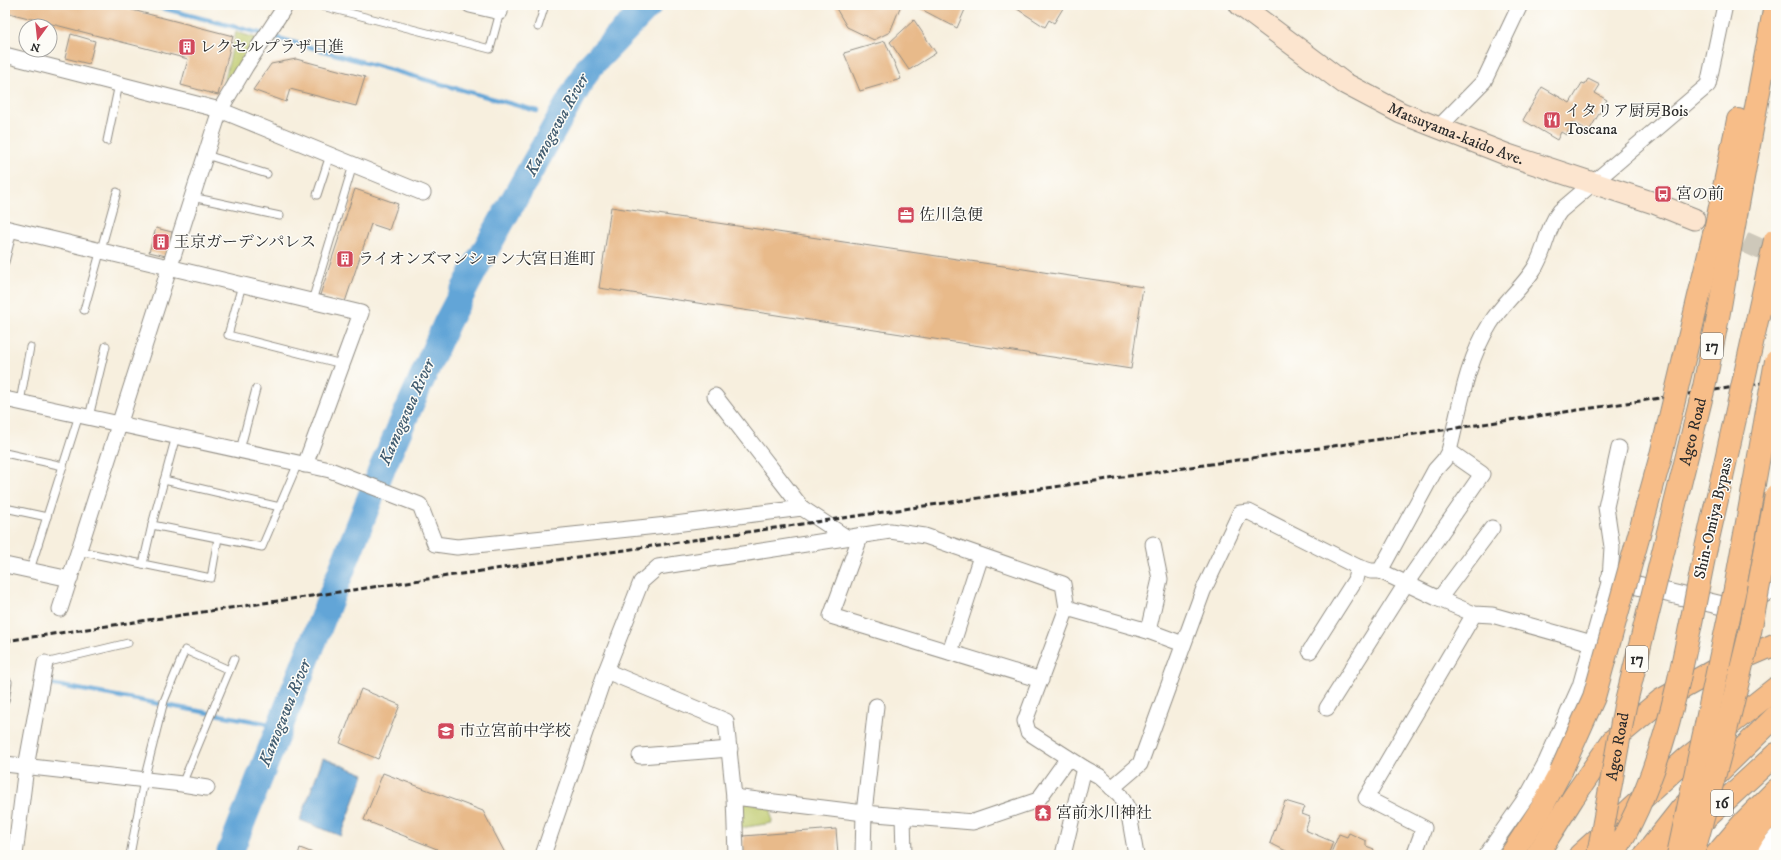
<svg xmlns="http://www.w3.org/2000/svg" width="1781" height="860" font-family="'IM FELL DW Pica','Noto Serif JP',serif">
	<rect width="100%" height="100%" fill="#fdfcf7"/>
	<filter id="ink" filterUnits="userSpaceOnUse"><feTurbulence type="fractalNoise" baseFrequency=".025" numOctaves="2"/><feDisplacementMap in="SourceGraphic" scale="8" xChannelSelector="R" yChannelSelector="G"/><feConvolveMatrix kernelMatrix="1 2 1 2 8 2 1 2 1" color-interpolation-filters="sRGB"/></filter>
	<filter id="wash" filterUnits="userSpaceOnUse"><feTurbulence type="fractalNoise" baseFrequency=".012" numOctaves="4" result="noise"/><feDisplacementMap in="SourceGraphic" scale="16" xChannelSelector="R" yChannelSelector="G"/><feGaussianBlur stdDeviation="0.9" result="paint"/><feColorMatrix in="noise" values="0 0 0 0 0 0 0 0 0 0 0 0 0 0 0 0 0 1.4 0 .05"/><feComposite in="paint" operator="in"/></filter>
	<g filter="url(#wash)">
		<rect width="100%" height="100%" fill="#f7efde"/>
		<!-- green -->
		<g fill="#bdc96b" stroke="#747a4b">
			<polygon points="236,32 259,39 221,96"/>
			<polygon points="740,801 771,807 772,823 740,828"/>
		</g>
		<!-- water -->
		<polygon fill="#62a5d7" stroke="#466881" points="323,758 364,774 341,836 300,820"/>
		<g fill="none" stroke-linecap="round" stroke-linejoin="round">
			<!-- stream -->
			<g stroke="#62a5d7" stroke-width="4.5">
				<polyline points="150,5 267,35 537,111"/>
				<polyline points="50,684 281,726"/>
			</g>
			<!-- river -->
			<polyline stroke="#62a5d7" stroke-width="27" points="229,855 380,473 447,322 478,263 589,67 649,5"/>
		</g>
		<g id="blocks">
			<!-- building -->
			<g fill="#e8ba8a">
				<polygon points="5,5 113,5 233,36 218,95 181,85 188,59 5,12"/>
				<polygon points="834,5 901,5 890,32 874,40 847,27"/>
				<polygon points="918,5 967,5 957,28 917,7"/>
				<polygon points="1011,5 1065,5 1054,23 1049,20 1045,27"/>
				<polygon points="914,20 936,53 909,70 890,42"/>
				<polygon points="71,34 95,41 89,64 65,58"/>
				<polygon points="885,41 901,79 860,91 844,53"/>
				<polygon points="296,59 365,77 356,106 290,89 286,102 253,90 271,64"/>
				<polygon points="1588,79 1600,85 1595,93 1607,100 1589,131 1573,122 1566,135 1561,132 1557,140 1523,120 1542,87 1570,103 1582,83 1585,84"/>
				<polygon points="355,189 398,204 389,230 371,224 345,302 320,295"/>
				<polygon points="611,207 1143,287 1131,369 599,288"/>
				<polygon points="156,228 172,232 166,256 149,252"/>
				<polygon points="361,689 400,705 378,759 340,743"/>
				<polygon points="383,773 483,811 506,855 435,855 437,849 364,820"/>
				<polygon points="1285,801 1305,807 1302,814 1310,817 1305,830 1333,842 1328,855 1308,855 1302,853 1302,855 1294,855 1270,843"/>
				<polygon points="836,829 838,855 744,855 743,836"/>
				<polygon points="1349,833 1366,841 1366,846 1374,849 1371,855 1330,855 1339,834 1347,837"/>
				<polygon points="300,848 318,855 298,855"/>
			</g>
		</g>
	</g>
	<g filter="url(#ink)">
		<use href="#blocks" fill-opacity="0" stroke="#918d84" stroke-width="1"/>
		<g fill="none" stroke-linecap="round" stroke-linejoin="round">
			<!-- secondary-tunnel -->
			<polyline stroke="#cec8ba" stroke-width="21" stroke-dasharray="21 10" stroke-linecap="butt" points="1716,229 1776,256"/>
			<defs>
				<g id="service">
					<polyline points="318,5 490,49 500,12"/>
					<polyline points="538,27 545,5"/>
					<polyline points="107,141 119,84"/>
					<polyline points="206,155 267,174"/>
					<polyline points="317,195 330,155"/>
					<polyline points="192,197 280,216"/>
					<polyline points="5,262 13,230"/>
					<polyline points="242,285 228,335 342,364"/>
					<polyline points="312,301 353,165"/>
					<polyline points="84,310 117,192"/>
					<polyline points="20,402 30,347"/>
					<polyline points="89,417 106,346"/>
					<polyline points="176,436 152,525 262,547 298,463"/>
					<polyline points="240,450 256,389"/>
					<polyline points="5,453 63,466"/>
					<polyline points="164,480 280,507"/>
					<polyline points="5,508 47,517"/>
					<polyline points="79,551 211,578 218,538"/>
					<polyline points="143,564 152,525"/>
					<polyline points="30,570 79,415"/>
					<polyline points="45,663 128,643"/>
					<polyline points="5,701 8,682"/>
					<polyline points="182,784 234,659"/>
					<polyline points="130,855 144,780 164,701 185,650 229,670"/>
				</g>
				<g id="minor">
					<polyline points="470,5 500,12"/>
					<polyline points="5,55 220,110 423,193"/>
					<polyline points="1438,128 1484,81 1520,5"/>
					<polyline points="5,228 361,313 305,465"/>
					<polyline points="715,396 802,508"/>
					<polyline points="5,399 330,470 420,505 435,544 457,547 667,525 802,508 846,537"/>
					<polyline points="861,535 831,616 1041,680"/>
					<polyline points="5,565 70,579"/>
					<path d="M1380 571 1435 470 1444 460 1449 451C1460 408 1466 362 1490 324 1502 304 1521 289 1534 269 1546 251 1546 228 1560 211L1708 85 1725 5"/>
					<polyline points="1439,599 1492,528"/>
					<polyline points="1067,608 1148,631 1183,644"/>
					<polyline points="60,609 220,110 246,66 286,5"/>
					<polyline points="1148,631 1160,579 1153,544"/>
					<polyline points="1310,651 1355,580 1358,567"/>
					<polyline points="950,652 981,556"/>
					<polyline points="606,671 726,721 734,797 736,855"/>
					<polyline points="1327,708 1407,582 1482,474 1449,451"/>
					<polyline points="640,756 730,749"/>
					<polyline points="5,764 182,784 207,788"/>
					<polyline points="1112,788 1140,764 1203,591 1240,513 1249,512 1358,567 1371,571 1380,571 1439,599 1474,614 1492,615 1592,643"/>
					<polyline points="734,797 864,813 973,822 1038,800 1068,758"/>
					<polyline points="903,816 904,855"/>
					<polyline points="15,855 26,767 45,663"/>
					<polyline points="543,855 606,671 641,582 658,567 890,531 925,536 1063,584 1067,608 1025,721 1028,732 1084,768 1099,776 1120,795 1128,809 1136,855"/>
					<polyline points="863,855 864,813 876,706"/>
					<polyline points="1063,855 1084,768"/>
					<polyline points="1414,855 1424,828 1366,798 1474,614"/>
					<polyline points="1486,855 1529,793 1546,762 1580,686 1610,579 1612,547 1606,507 1619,448"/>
					<polyline points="1760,855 1776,836"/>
				</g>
				<path id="tertiary" d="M1610 579 1720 605C1742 605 1759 599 1776 585"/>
				<g id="secondary">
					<path id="s1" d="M1240 5 1344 83 1401 113 1508 155 1654 203 1694 219"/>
				</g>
				<g id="trunk">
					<polyline points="1717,221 1738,120"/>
					<polyline points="1734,226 1775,5"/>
					<polyline points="1706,548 1722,477"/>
					<polyline points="1735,589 1754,484"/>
					<polyline points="1511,855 1541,809 1561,771"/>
					<polyline points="1537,855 1573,798 1613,740 1661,700 1715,670 1776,644"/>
					<polyline points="1580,855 1685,760 1776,688"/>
					<polyline points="1645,855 1682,808 1776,716"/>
					<polyline points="1666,855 1776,754"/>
					<polyline points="1716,855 1744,822 1776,790"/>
					<polyline points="1742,855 1755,832 1773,811"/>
				</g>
			</defs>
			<!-- service casing -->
			<use href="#service" stroke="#918d84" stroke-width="9"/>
			<!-- minor casing -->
			<use href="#minor" stroke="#918d84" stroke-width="17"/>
			<!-- tertiary casing -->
			<use href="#tertiary" stroke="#918d84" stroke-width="20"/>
			<!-- secondary casing -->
			<use href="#secondary" stroke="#918d84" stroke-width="23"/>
			<!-- trunk casing -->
			<use href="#trunk" stroke="#918d84" stroke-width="24"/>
			<!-- service -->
			<use href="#service" stroke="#fff" stroke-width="7"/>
			<!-- minor -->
			<use href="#minor" stroke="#fff" stroke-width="15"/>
			<!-- tertiary -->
			<use href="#tertiary" stroke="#fff" stroke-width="18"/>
			<!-- secondary -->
			<use href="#secondary" stroke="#fce5cf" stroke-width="21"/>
			<!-- trunk -->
			<use href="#trunk" stroke="#f7bd88" stroke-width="22"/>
			<!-- rail -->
			<polyline stroke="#2b2b2b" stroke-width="3" stroke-dasharray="6 3" stroke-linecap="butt" points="5,641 1776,381"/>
			<defs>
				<g id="trunk-bridge">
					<polyline points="1722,477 1775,240"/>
					<polyline points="1754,484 1776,361"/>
					<polyline points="1561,771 1594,697 1660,459 1717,221"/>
					<path id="s2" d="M1598 855 1625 706 1704 387 1719 312 1734 226"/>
					<path d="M1613 855C1670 763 1684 652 1706 548"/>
					<polyline points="1678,855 1735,589"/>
					<polyline points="1693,855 1722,747 1750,632 1776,495"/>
				</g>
			</defs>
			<!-- trunk-bridge casing -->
			<use href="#trunk-bridge" stroke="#918d84" stroke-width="24" stroke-linecap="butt"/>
			<!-- trunk-bridge -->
			<use href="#trunk-bridge" stroke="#f7bd88" stroke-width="22"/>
		</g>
	</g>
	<!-- icons -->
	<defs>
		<symbol id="building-square" viewBox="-11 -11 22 22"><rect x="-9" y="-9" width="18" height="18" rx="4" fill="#d1495b" stroke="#fdfcf7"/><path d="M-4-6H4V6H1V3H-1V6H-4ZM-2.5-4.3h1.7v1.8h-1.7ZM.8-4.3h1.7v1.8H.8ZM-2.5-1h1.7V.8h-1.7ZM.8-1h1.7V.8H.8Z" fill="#fff"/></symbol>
		<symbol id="restaurant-square" viewBox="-11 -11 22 22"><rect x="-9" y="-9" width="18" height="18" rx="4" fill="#d1495b" stroke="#fdfcf7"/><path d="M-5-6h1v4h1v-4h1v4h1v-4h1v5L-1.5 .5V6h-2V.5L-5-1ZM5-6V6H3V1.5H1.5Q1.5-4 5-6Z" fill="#fff"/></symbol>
		<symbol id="bus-square" viewBox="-11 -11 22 22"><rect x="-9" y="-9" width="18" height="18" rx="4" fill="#d1495b" stroke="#fdfcf7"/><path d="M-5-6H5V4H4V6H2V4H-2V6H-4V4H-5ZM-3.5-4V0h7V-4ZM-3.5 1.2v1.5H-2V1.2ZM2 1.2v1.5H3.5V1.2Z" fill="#fff"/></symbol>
		<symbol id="office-square" viewBox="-11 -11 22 22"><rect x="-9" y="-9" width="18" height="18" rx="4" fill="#d1495b" stroke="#fdfcf7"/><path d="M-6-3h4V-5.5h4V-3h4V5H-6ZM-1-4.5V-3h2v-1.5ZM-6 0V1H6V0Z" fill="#fff"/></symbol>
		<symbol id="school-square" viewBox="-11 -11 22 22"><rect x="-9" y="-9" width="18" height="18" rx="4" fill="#d1495b" stroke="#fdfcf7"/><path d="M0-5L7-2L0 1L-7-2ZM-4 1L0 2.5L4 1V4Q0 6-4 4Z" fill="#fff"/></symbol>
		<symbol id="temple-square" viewBox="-11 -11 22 22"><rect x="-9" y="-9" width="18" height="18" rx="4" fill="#d1495b" stroke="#fdfcf7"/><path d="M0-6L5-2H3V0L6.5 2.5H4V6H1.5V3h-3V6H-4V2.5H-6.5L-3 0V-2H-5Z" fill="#fff"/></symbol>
	</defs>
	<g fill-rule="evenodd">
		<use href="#building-square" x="177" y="37" width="20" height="20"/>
		<use href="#restaurant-square" x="1542" y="110" width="20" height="20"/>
		<use href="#bus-square" x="1653" y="184" width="20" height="20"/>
		<use href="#office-square" x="896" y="205" width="20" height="20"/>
		<use href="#building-square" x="151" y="232" width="20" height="20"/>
		<use href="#building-square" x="335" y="249" width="20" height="20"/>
		<use href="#school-square" x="436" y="721" width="20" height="20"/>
		<use href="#temple-square" x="1033" y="803" width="20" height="20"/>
	</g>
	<g text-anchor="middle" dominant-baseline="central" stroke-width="3" stroke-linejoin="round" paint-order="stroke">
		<!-- shield labels -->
		<g fill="#fdfcf7" stroke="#6a6a68" stroke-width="1">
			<rect x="1701" y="333" width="22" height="26" rx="3"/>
			<rect x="1626" y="646" width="22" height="26" rx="3"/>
			<rect x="1711" y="790" width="22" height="26" rx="3"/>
		</g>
		<g font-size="15" font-weight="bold" fill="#2b2b2b">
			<text x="1712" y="346">17</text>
			<text x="1637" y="659">17</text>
			<text x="1722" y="803">16</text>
		</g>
		<!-- poi labels -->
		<g font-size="16" fill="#2b2b2b" stroke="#fdfcf7" text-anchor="start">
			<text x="200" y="47">レクセルプラザ日進</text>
			<text x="1565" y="111">イタリア厨房Bois<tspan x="1565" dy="18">Toscana</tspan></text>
			<text x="1676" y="194">宮の前</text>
			<text x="919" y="215">佐川急便</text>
			<text x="174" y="242">王京ガーデンパレス</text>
			<text x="358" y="259">ライオンズマンション大宮日進町</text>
			<text x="459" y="731">市立宮前中学校</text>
			<text x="1056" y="813">宮前氷川神社</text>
		</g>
		<!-- street labels -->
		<g font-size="16" fill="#2b2b2b" stroke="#fdfcf7">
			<text stroke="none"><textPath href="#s1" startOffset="253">Matsuyama-kaido Ave.</textPath></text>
			<text stroke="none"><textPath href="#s2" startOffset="434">Ageo Road</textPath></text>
			<text transform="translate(1713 518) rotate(-77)">Shin-Omiya Bypass</text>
			<text stroke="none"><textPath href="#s2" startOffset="110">Ageo Road</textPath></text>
		</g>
		<!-- water labels -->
		<g font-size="17" font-style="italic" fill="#415c70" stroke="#fdfcf7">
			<text transform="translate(557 125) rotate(-61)">Kamogawa River</text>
			<text transform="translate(407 412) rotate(-66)">Kamogawa River</text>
			<text transform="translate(285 713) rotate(-68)">Kamogawa River</text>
		</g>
	</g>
	<!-- margin -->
	<rect width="1781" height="860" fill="none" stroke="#fdfcf7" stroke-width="20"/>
	<!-- north arrow -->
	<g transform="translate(38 38) rotate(195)"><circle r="19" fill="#fdfcf7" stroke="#a9a8a5"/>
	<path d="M0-3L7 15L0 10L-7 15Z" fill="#d1495b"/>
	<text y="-6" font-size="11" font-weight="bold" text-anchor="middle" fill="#2b2b2b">N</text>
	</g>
</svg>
